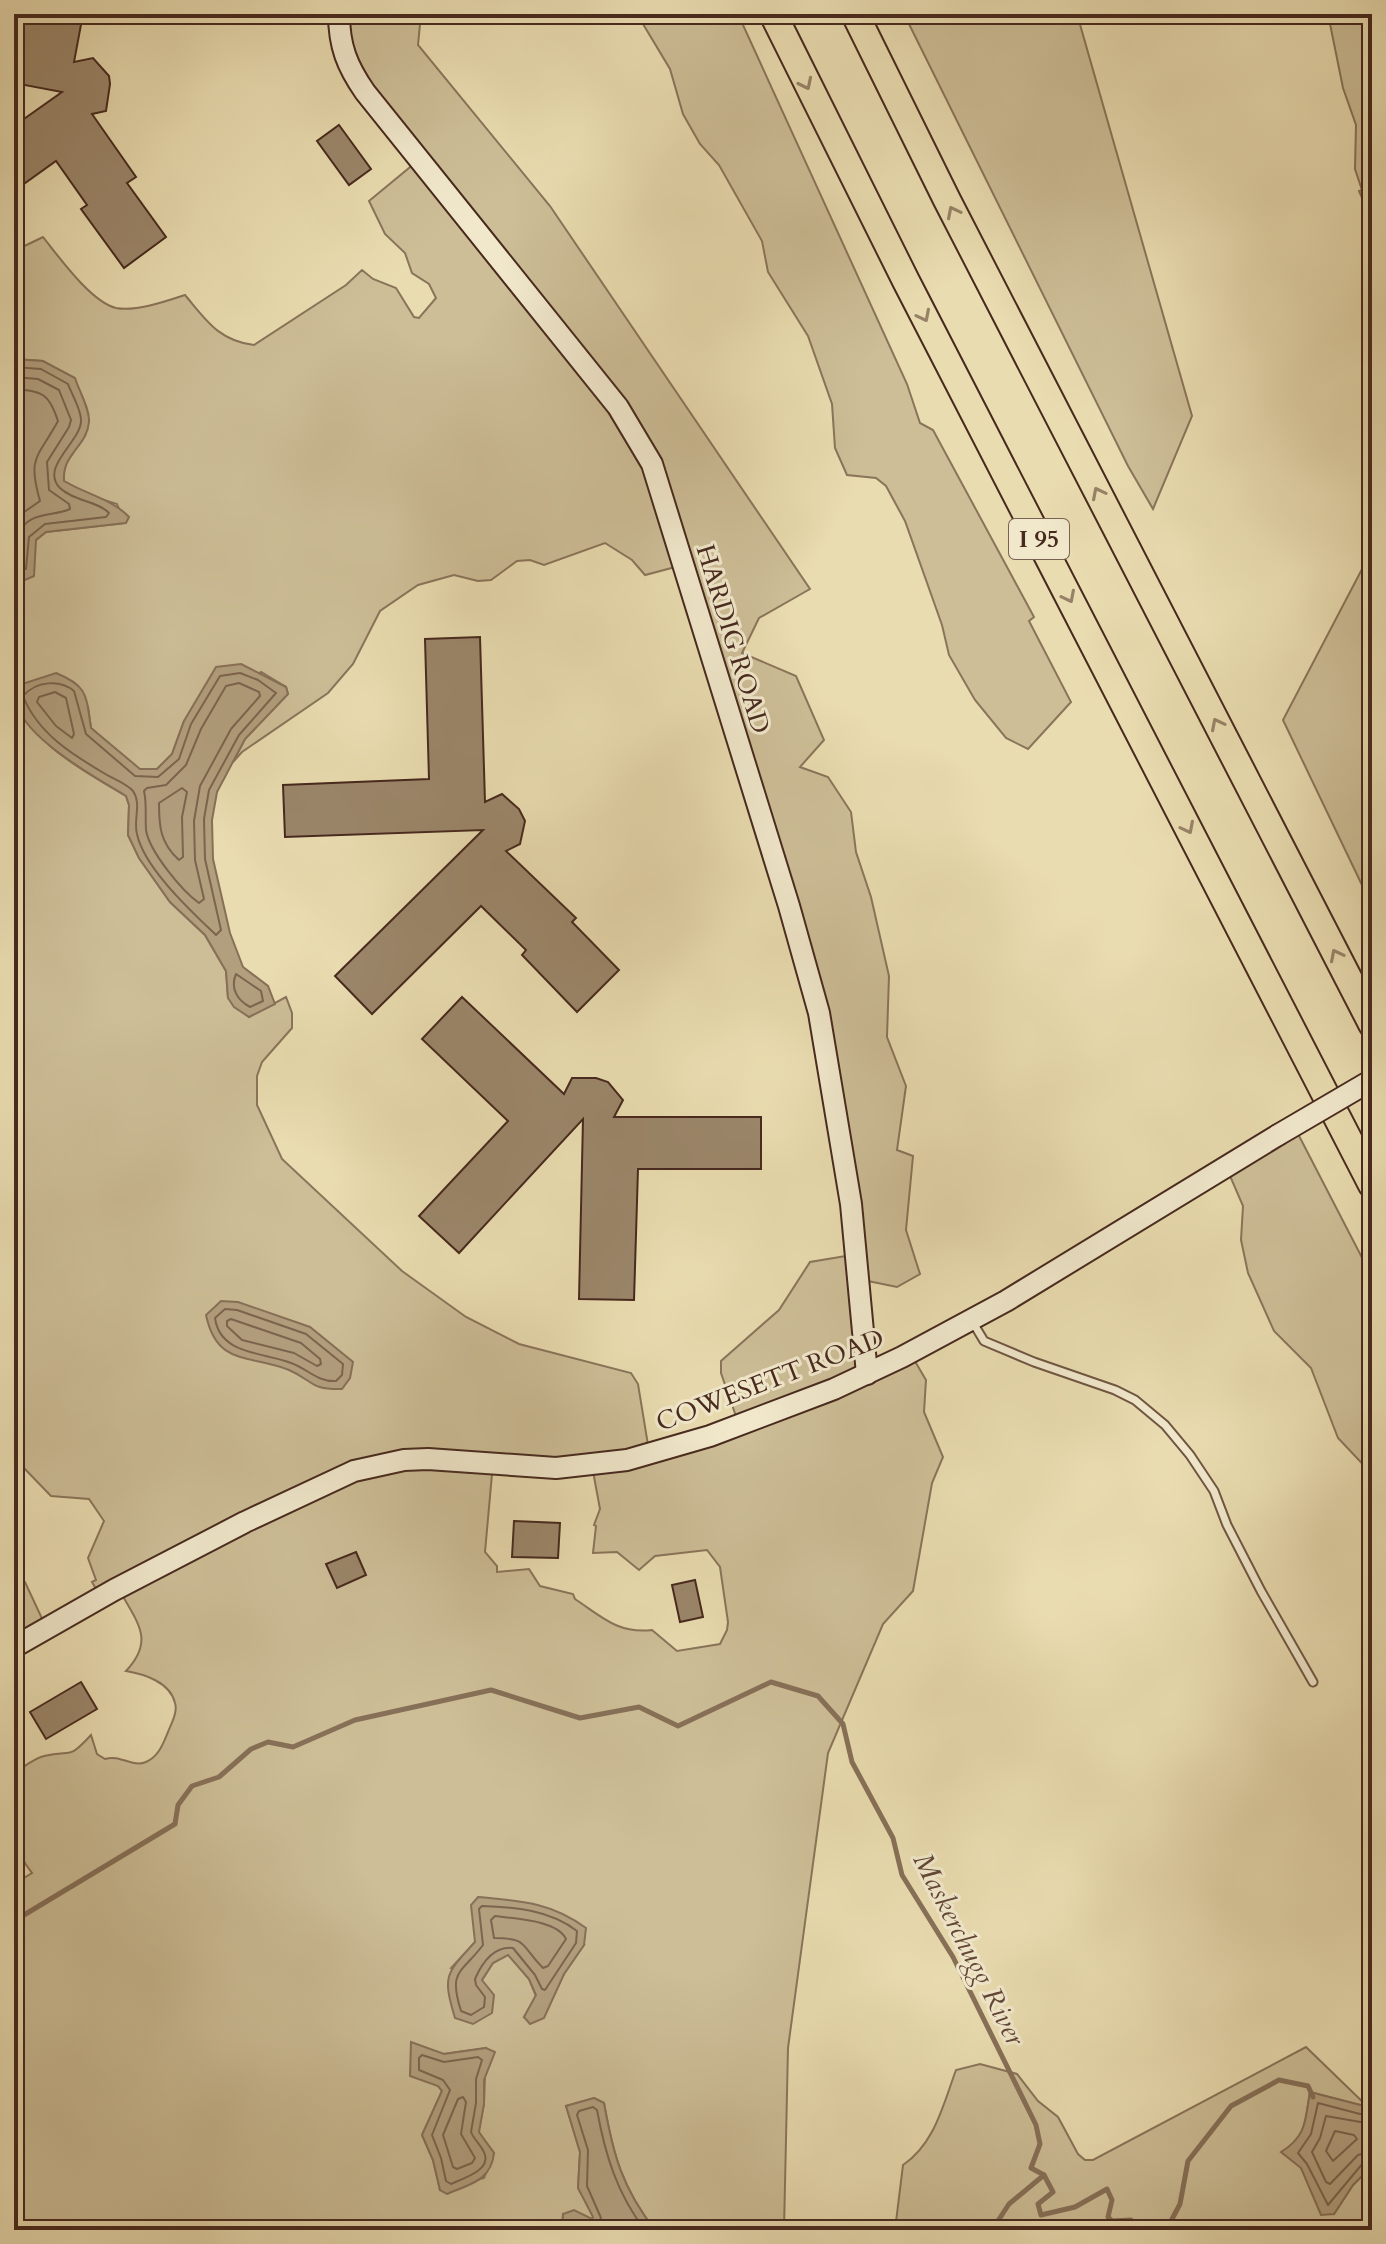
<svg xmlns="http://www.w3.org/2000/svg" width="1386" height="2244" font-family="Cardo,serif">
	<rect width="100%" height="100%" fill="#e9dcb0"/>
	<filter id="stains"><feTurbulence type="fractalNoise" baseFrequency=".0025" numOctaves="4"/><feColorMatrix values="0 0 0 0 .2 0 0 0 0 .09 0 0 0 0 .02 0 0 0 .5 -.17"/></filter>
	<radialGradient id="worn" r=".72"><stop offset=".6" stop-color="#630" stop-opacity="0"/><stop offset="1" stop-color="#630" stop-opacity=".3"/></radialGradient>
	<!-- green -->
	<g fill="#cdbe97" stroke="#8a745a" stroke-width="2" fill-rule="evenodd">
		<path d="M340 14H421L418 45 550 206 810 589 759 618 742 653 796 676 824 740 800 767 828 777 851 812 856 852 871 897 889 976 887 1037 906 1086 897 1150 913 1156 906 1230 920 1274 897 1287 858 1279 864 1357 879 1366 909 1351 926 1380 924 1412 943 1457 932 1483 913 1591 883 1624 828 1753 788 2048 784 2230H655C622 2188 613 2154 604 2103L594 2098 566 2106 580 2152 578 2188 594 2216 592 2219 563 2214 562 2230H14V1884L32 1873C8 1845 14 1808 14 1773 23 1768 34 1758 44 1756 73 1749 67 1761 91 1735L97 1754 105 1759C120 1754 133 1768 146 1762 159 1756 163 1744 168 1732 171 1724 178 1712 175 1703 170 1682 144 1674 126 1671 156 1639 136 1622 119 1589L100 1596 92 1582 96 1580 88 1558 104 1521 89 1499 51 1496 21 1465 14 1467V572L16 578 36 540 46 532 125 523 117 504 91 496 64 481 63 468 86 434 43 361 14 359V251L43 237C59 257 91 302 116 308 135 312 167 301 185 295 206 320 219 341 254 345L346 285 362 270 373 279 396 288 414 317 419 318 436 298 429 284 412 273 405 253 385 234 369 201 415 163 359 82ZM605 543 632 560 645 575 683 565 837 1107 852 1255 810 1262 779 1310 721 1361V1373L738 1422 649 1451 638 1384 631 1373 519 1344 466 1317 402 1271 282 1159 257 1105V1076L262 1062 292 1028V1013L286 997 249 1017 228 998 226 971 205 935 170 902 139 858 128 835 129 805 126 796C81 769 37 748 15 697L88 707 91 728 140 770 157 769 172 754 184 721 261 672 286 687 288 694 245 739 233 762 242 752 328 693 353 664 380 611 418 585 454 575 478 581 491 580 517 561 530 560 544 565ZM493 1463 592 1466 600 1509 594 1525 596 1526 593 1553 617 1552 639 1570 655 1556 707 1550 720 1567 728 1622 727 1630 720 1644 677 1651 652 1630C618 1634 602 1617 575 1599L573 1594 540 1586 529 1569 497 1572V1566L485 1552ZM475 1942 584 1945 564 1974 543 2018 524 2017 536 1996 529 1979 508 1954 493 1963 482 1980 451 1968ZM486 2048 484 2104 478 2132 494 2153 484 2178 440 2190 433 2160 422 2135 442 2091 438 2086 444 2054Z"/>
		<polygon points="637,14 738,14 907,384 920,423 933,430 1034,617 1029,621 1071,702 1028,749 1006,738 975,700 949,655 942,625 905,521 886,486 876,478 847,475 835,448 832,404 808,336 768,272 762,241 719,165 700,144 683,114 670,69"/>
		<polygon points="904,14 1077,14 1192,416 1153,509 1128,466"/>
		<polygon points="1328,14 1372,14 1372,220 1359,191 1362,190 1355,169 1356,125 1343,88"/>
		<polygon points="1372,550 1372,906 1283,720"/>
		<polygon points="1296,1130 1372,1277 1372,1474 1338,1438 1311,1368 1274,1331 1248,1273 1241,1240 1243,1206 1227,1169"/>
		<polygon points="14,1571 25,1582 46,1627 14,1645"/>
		<path d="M1306 2047 1368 2107 1310 2092 1304 2130 1296 2143 1301 2168 1334 2214 1353 2185 1372 2166V2230H895L903 2165C935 2143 943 2105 956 2070L980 2064 1017 2074 1038 2101 1058 2117 1078 2154 1085 2160H1093Z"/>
	</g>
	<!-- water -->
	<g fill="#b29f7e" stroke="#877058" stroke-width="2">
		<path d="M14 359 43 361 75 378C79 391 90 409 89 422 87 447 62 453 64 481 86 494 112 499 129 517L126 523 46 532 36 540 34 576 25 580 16 578 14 572Z"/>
		<path d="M241 664 286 687 288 694 245 739 217 792 212 820 213 859 230 933 243 967 268 986 275 1004 249 1017 234 1007 228 998 226 971 205 935 170 902 139 858 128 835 129 805 126 796C97 778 18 736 15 697 15 693 18 689 19 685L56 673C88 686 86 695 91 728L140 769H157L172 754 184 721 216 667Z"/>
		<path d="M221 1301 238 1302 310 1327 353 1362 350 1378 342 1389C310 1390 314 1381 289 1370 250 1354 217 1367 206 1315Z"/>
		<path d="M478 1897C520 1901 551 1902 586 1928L584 1945 564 1974 544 2018 530 2024 524 2017 536 1995 529 1979 508 1955 493 1963 482 1980 494 1995 492 2013 473 2024 455 2018C442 1975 446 1974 475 1942L471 1905Z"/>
		<path d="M411 2042 444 2054 486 2048 495 2052 484 2080V2104L479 2132 494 2153C491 2181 470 2184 447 2194L440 2190 433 2160 422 2135 442 2091 438 2086 410 2076Z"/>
		<path d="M1310 2092 1372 2108V2166L1353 2185 1334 2214 1321 2215 1301 2168 1281 2152C1307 2136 1305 2120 1310 2092Z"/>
		<path d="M594 2098 604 2103C613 2154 622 2188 655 2230H562L563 2214 574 2210 592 2219 593 2217 578 2188 580 2152 566 2106Z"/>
	</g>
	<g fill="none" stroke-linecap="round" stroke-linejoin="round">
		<!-- shore -->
		<g stroke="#7c644e" stroke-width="2">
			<path d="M14 367 41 369 68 384C72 395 81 409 81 420 82 441 39 467 60 488 73 501 98 501 109 513L106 517 45 524 29 537 26 569 14 570"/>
			<path d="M14 377 38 379 59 390 71 420 69 427 47 462 49 490 69 504 70 509C53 517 26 511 19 535 16 543 18 552 14 560"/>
			<path d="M14 389C42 391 49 393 58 421 38 458 27 456 40 501L14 519"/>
			<path d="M240 673 258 680 276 693 239 735 209 790 204 819 205 859 221 930 216 935C192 912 144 868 137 834 133 820 142 804 133 791 127 784 114 779 107 775 73 755 38 734 23 696 36 681 60 679 74 691L86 734 135 776 158 777 179 759 191 724 220 676Z"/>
			<path d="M239 683 259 692 260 696 231 729 200 786 194 821 195 860 204 899 199 903C182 891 149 851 146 830 145 816 147 804 144 791L147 788 166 785 186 765 201 729 226 686Z"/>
			<polygon points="55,692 66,698 74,734 72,738 56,726 37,702 39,697"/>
			<path d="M182 788 187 792 182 817 183 857 179 860C160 843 159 826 159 803Z"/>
			<path d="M236 974 261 991 263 1001 250 1007C237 1000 230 988 236 974Z"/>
			<path d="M225 1309 237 1310 306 1334 343 1364 342 1375 336 1381C317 1382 308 1369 291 1363 263 1352 220 1355 215 1318Z"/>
			<polygon points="231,1319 301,1343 320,1359 321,1364 317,1366 294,1353 242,1340 227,1326 227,1321"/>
			<path d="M482 1906C515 1907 550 1910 577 1931L576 1943 545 1990 542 1989 535 1975 513 1948C494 1946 482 1963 475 1979L476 1985 485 1997 484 2007 471 2015 461 2011C448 1970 461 1974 483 1945L479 1909Z"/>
			<path d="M495 1916C515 1919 557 1920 566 1939L548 1966 543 1968C520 1945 529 1938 494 1938L491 1920Z"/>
			<path d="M422 2055 444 2062 478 2057 482 2060 476 2079V2103L471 2132C474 2140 483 2147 485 2155 490 2171 461 2179 451 2184L446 2181 441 2158 432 2135 450 2090 443 2080 419 2070V2058Z"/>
			<polygon points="463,2097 466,2102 461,2134 475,2158 472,2163 457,2169 453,2167 443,2135 458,2099"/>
			<polyline points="1372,2114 1360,2114 1318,2103 1311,2134 1298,2153 1307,2164 1328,2205 1363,2163 1372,2161"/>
			<polyline points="1372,2124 1326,2116 1320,2138 1312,2152 1326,2182 1330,2184 1358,2155 1372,2151"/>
			<polygon points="1335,2131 1354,2135 1357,2139 1333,2161 1326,2151"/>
			<path d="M570 2230 573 2220 592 2227 598 2224 601 2218 587 2186 588 2150 577 2115 579 2111 593 2107 597 2110C605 2154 617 2194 645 2230"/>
		</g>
		<!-- stream -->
		<g stroke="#877058" stroke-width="5">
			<polyline points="14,1921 175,1824 178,1805 192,1786 219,1777 251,1749 268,1742 293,1747 355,1720 491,1690 580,1718 639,1707 678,1726 771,1682 818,1696 843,1724 852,1762 893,1838 902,1875 953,1957 1036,2125 1040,2144 1031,2168 1044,2175 1053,2192 1038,2204 1041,2215 1075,2207 1107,2189 1112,2200 1108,2217 1112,2221 1131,2220 1134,2230"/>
			<polyline points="992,2230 1009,2204 1044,2175"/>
			<polyline points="1160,2230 1171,2221 1180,2204 1188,2161 1231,2106 1279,2080 1308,2086 1313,2097"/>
		</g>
	</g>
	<!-- building -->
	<g fill="#9b866a" stroke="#47291e" stroke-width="2">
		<polygon points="25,14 83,14 74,62 93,58 109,76 110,84 106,111 92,114 136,177 127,183 166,237 124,268 81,209 87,205 56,161 14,191 14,126 62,92 14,83 14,34 21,35"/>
		<polygon points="339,125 371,169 349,185 317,141"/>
		<polygon points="480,637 485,802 502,794 519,809 525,821 520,844 506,851 576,918 572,922 619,970 577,1012 522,955 526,950 481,906 372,1014 335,976 483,830 285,837 283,785 429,779 425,639"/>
		<polygon points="462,997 564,1094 572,1078 596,1078 608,1082 623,1100 614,1117 761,1117 761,1169 638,1169 634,1300 579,1299 583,1119 459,1253 419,1216 508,1121 422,1039"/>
		<polygon points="514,1521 560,1523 558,1558 512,1557"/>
		<polygon points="356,1552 366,1575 337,1588 326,1564"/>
		<polygon points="695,1580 703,1617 680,1622 672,1585"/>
		<polygon points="81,1682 97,1709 46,1739 30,1712"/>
	</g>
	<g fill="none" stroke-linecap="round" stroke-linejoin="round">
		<defs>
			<polyline id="lane" points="972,1321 984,1341 1034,1362 1115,1390 1135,1400 1165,1425 1190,1455 1214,1491 1227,1525 1261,1591 1313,1682"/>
			<g id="secondary">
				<path d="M339 14C339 46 347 66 365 92L618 407 652 464 789 906 819 1013 851 1204 867 1374"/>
				<polyline points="14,1647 114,1590 245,1522 354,1471 404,1460 428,1459 556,1468 627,1460 710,1436 834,1389 902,1357 1006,1301 1278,1135"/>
			</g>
			<g id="highway">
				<polyline points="773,14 906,281 1372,1185"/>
				<polyline points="855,14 947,200 1372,1024"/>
			</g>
		</defs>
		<!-- lane casing -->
		<use href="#lane" stroke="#705642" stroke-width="11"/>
		<!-- secondary casing -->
		<use href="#secondary" stroke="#47291e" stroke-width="24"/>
		<!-- highway casing -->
		<use href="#highway" stroke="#47291e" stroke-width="30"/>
		<!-- lane -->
		<use href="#lane" stroke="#f1e8cc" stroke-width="7"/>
		<!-- secondary -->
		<use href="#secondary" stroke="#f1e8cc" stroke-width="20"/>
		<!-- highway -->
		<use href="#highway" stroke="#e9dcb0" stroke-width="26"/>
		<defs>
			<polyline id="secondary-bridge" points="1278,1135 1372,1080"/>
		</defs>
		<!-- secondary-bridge casing -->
		<use href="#secondary-bridge" stroke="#47291e" stroke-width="24" stroke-linecap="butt"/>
		<!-- secondary-bridge -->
		<use href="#secondary-bridge" stroke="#f1e8cc" stroke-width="20"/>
	</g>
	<!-- one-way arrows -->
	<defs><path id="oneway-chevron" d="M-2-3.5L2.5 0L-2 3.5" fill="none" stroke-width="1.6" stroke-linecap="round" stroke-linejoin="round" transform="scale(2)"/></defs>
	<g stroke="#988267">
		<use href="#oneway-chevron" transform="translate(806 84) rotate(64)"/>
		<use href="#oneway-chevron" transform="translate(953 212) rotate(-117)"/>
		<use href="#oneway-chevron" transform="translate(924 316) rotate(63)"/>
		<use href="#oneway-chevron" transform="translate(1098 493) rotate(-117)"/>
		<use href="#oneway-chevron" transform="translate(1069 597) rotate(63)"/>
		<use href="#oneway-chevron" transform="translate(1217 724) rotate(-117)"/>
		<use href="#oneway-chevron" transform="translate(1188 828) rotate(63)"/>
		<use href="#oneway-chevron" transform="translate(1336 955) rotate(-117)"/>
	</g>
	<g text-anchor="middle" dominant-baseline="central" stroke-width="6" stroke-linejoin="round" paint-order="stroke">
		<!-- shield labels -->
		<rect fill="#f1e8cc" stroke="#7a6252" stroke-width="2" x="1009" y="519" width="60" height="40" rx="6"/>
		<g font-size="24" font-weight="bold" fill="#47291e">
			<text x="1039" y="539">I 95</text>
		</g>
		<!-- street labels -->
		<g font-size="26" fill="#47291e" stroke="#f1e8cc">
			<text transform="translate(733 639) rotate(73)">HARDIG ROAD</text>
			<text transform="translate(770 1380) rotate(-21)">COWESETT ROAD</text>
		</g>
		<!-- water labels -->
		<g font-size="28" font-style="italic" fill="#624636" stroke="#f1e8cc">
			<text transform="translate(969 1949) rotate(63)">Maskerchugg River</text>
		</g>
	</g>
	<!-- margin -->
	<rect width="1386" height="2244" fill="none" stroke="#e9dcb0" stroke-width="48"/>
	<rect x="16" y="16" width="1354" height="2212" fill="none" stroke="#47291e" stroke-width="4"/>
	<rect x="24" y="24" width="1338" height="2196" fill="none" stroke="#47291e" stroke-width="2"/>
	<rect width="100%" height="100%" filter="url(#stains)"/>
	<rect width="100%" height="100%" fill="url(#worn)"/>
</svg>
